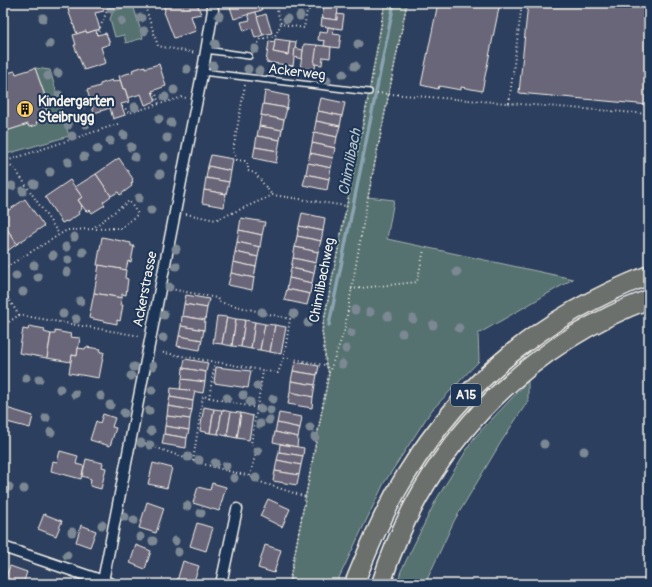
<svg xmlns="http://www.w3.org/2000/svg" width="652" height="587" font-family="Pangolin,sans-serif">
	<rect width="100%" height="100%" fill="#2d3f5e"/>
	<filter id="ink" filterUnits="userSpaceOnUse"><feTurbulence type="fractalNoise" baseFrequency=".025" numOctaves="2"/><feDisplacementMap in="SourceGraphic" scale="8" xChannelSelector="R" yChannelSelector="G"/><feConvolveMatrix kernelMatrix="1 2 1 2 8 2 1 2 1" color-interpolation-filters="sRGB"/></filter>
	<g filter="url(#ink)">
		<!-- green -->
		<g fill="#54716f" stroke="#a4b1ac">
			<polygon points="385,3 407,3 368,197 394,200 387,239 573,279 478,334 479,361 431,411 384,483 336,584 289,584 329,373 326,364 322,330 369,92"/>
			<polygon points="133,5 143,38 126,43 124,35 115,37 110,19 113,11"/>
			<polygon points="35,68 50,70 69,136 3,155 3,132 28,124 29,127 37,125 36,122 49,118 43,99 46,98"/>
			<polygon points="528,381 528,401 501,442 454,521 425,584 397,584 401,571 436,500 474,438"/>
		</g>
		<g fill="none" stroke-linecap="round" stroke-linejoin="round">
			<!-- stream -->
			<polyline stroke="#8ca3b2" stroke-width="3.5" points="329,325 394,3"/>
		</g>
		<!-- building -->
		<g fill="#6b6679" stroke="#f4f1e8">
			<polygon points="67,3 101,3 104,11 95,13 100,29 87,33 86,31 77,34 68,10 69,10"/>
			<polygon points="163,3 187,3 188,5 197,3 201,14 191,16 196,31 174,38 164,12 165,11"/>
			<polygon points="232,3 260,3 262,10 234,19 229,4"/>
			<polygon points="438,3 500,3 482,91 461,87 461,90 439,86 438,89 421,85"/>
			<polygon points="528,3 649,3 649,105 519,93"/>
			<polygon points="324,5 338,7 337,20 322,18"/>
			<polygon points="256,12 263,35 255,38 252,28 244,31 241,22 250,20 248,14"/>
			<polygon points="266,14 272,33 263,35 257,17"/>
			<polygon points="337,14 344,15 342,29 321,26 322,18 337,20"/>
			<polygon points="328,27 334,28 333,34 341,35 339,48 324,46 325,41 318,40 319,32 327,33"/>
			<polygon points="96,30 97,35 106,33 110,44 101,47 106,63 84,70 74,45 76,45 73,35 86,31 87,33"/>
			<polygon points="275,39 290,41 288,55 273,52"/>
			<polygon points="269,41 275,42 273,52 288,55 290,41 296,42 293,66 266,62"/>
			<polygon points="304,44 317,45 315,70 300,68"/>
			<polygon points="317,45 331,47 330,58 323,57 322,65 314,64"/>
			<polygon points="295,48 303,50 302,59 294,57"/>
			<polygon points="159,64 166,86 152,91 156,101 145,105 141,94 128,98 125,89 123,89 119,76 133,72 132,70 145,66 145,68"/>
			<polygon points="35,68 46,99 43,99 49,118 36,122 37,125 29,127 28,124 3,132 3,74 15,71 16,74"/>
			<polygon points="112,80 113,82 120,80 123,89 125,89 129,102 121,104 125,115 113,119 110,108 94,113 87,90 100,86 100,84"/>
			<polygon points="265,91 289,96 287,108 263,104"/>
			<polygon points="321,98 345,103 342,116 318,111"/>
			<polygon points="263,104 287,108 284,120 261,115"/>
			<polygon points="318,111 342,116 340,126 316,121"/>
			<polygon points="261,115 284,120 282,130 259,126"/>
			<polygon points="316,121 340,126 337,137 314,132"/>
			<polygon points="259,126 282,130 280,140 257,136"/>
			<polygon points="314,132 337,137 335,148 312,143"/>
			<polygon points="257,136 280,140 278,151 255,147"/>
			<polygon points="312,143 335,148 333,158 310,153"/>
			<polygon points="255,147 278,151 276,163 253,158"/>
			<polygon points="310,153 333,158 331,168 308,163"/>
			<polygon points="211,155 233,159 231,171 208,166"/>
			<polygon points="119,158 133,179 132,180 133,182 131,184 132,186 120,195 118,192 111,196 96,174"/>
			<polygon points="308,163 331,168 329,179 306,174"/>
			<polygon points="208,166 231,171 229,182 206,178"/>
			<polygon points="96,174 111,196 103,202 105,205 92,213 90,210 88,212 87,210 86,211 78,200 82,197 75,187"/>
			<polygon points="306,174 329,179 327,190 303,185"/>
			<polygon points="206,178 229,182 226,194 204,190"/>
			<polygon points="70,180 82,197 78,200 82,206 81,207 82,209 78,212 79,214 67,222 66,221 62,223 45,197"/>
			<polygon points="204,190 226,194 224,207 202,203"/>
			<polygon points="25,199 44,226 17,244 3,223 3,214"/>
			<polygon points="302,213 325,218 323,231 299,226"/>
			<polygon points="241,218 265,222 262,235 239,230"/>
			<polygon points="3,223 17,244 3,254"/>
			<polygon points="299,226 323,231 321,241 297,236"/>
			<polygon points="239,230 262,235 260,247 237,242"/>
			<polygon points="297,236 321,241 318,252 295,247"/>
			<polygon points="102,237 131,243 131,246 134,246 131,262 128,261 126,270 97,265"/>
			<polygon points="237,242 260,247 258,257 235,252"/>
			<polygon points="295,247 318,252 316,263 293,258"/>
			<polygon points="235,252 258,257 256,267 233,262"/>
			<polygon points="293,258 316,263 314,273 291,268"/>
			<polygon points="233,262 256,267 254,278 231,273"/>
			<polygon points="99,265 126,270 125,278 128,279 126,295 122,294 122,298 94,293"/>
			<polygon points="291,268 314,273 312,283 289,278"/>
			<polygon points="231,273 254,278 252,290 228,285"/>
			<polygon points="289,278 312,283 310,294 287,289"/>
			<polygon points="287,289 310,294 307,305 284,300"/>
			<polygon points="94,293 122,298 120,305 123,305 120,321 117,320 117,324 89,318"/>
			<polygon points="186,295 209,299 207,308 184,304"/>
			<polygon points="184,304 207,308 205,320 182,316"/>
			<polygon points="182,316 205,320 204,330 181,326"/>
			<polygon points="217,316 227,317 222,344 213,343"/>
			<polygon points="227,317 236,319 232,346 222,344"/>
			<polygon points="236,319 245,320 241,347 232,346"/>
			<polygon points="245,320 255,322 251,349 241,347"/>
			<polygon points="255,322 265,324 260,350 251,349"/>
			<polygon points="265,324 275,325 270,352 260,350"/>
			<polygon points="275,325 286,327 281,354 270,352"/>
			<polygon points="29,326 45,329 44,332 51,334 47,358 19,353 23,329 28,330"/>
			<polygon points="181,326 204,330 202,340 179,336"/>
			<polygon points="55,331 71,334 70,337 80,338 77,356 72,355 71,362 47,358 51,334 55,334"/>
			<polygon points="179,336 202,340 200,350 177,346"/>
			<polygon points="86,347 101,349 100,352 104,352 99,378 69,373 72,355 77,356 78,348 85,349"/>
			<polygon points="185,359 208,363 206,372 183,368"/>
			<polygon points="295,362 319,366 317,375 293,371"/>
			<polygon points="216,367 251,371 248,388 214,383"/>
			<polygon points="183,368 206,372 205,382 182,379"/>
			<polygon points="293,371 317,375 315,385 291,381"/>
			<polygon points="182,379 205,382 203,393 180,389"/>
			<polygon points="291,381 315,385 313,397 290,392"/>
			<polygon points="171,388 195,391 193,401 170,397"/>
			<polygon points="290,392 313,397 312,408 288,404"/>
			<polygon points="170,397 193,401 192,410 168,406"/>
			<polygon points="168,406 192,410 190,419 167,416"/>
			<polygon points="3,407 33,416 30,428 3,421"/>
			<polygon points="204,407 214,409 210,433 200,431"/>
			<polygon points="214,409 222,410 218,434 210,433"/>
			<polygon points="222,410 231,412 227,436 218,434"/>
			<polygon points="231,412 241,413 237,438 227,436"/>
			<polygon points="241,413 253,416 249,440 237,438"/>
			<polygon points="279,413 302,417 300,428 277,423"/>
			<polygon points="103,414 115,418 112,427 116,428 110,446 90,440 96,421 100,423"/>
			<polygon points="167,416 190,419 189,430 165,426"/>
			<polygon points="277,423 300,428 298,437 275,432"/>
			<polygon points="165,426 189,430 187,438 164,434"/>
			<polygon points="275,432 298,437 297,447 273,442"/>
			<polygon points="164,434 187,438 186,448 162,444"/>
			<polygon points="280,444 304,448 303,456 279,452"/>
			<polygon points="60,451 78,456 76,464 84,466 81,479 51,471 53,461 57,462"/>
			<polygon points="279,452 303,456 301,465 277,460"/>
			<polygon points="86,459 103,463 102,467 106,468 101,489 90,486 91,479 82,476"/>
			<polygon points="277,460 301,465 299,475 275,471"/>
			<polygon points="153,463 172,468 167,488 148,484"/>
			<polygon points="275,471 299,475 297,485 273,481"/>
			<polygon points="212,483 226,487 219,511 193,503 198,487 210,490"/>
			<polygon points="268,499 290,509 282,527 260,516"/>
			<polygon points="147,502 164,508 156,533 139,528"/>
			<polygon points="44,514 62,521 56,536 38,529"/>
			<polygon points="197,523 213,528 206,551 190,546"/>
			<polygon points="81,525 96,531 90,547 76,542"/>
			<polygon points="136,545 151,551 145,569 130,563"/>
			<polygon points="265,545 281,550 274,573 258,568"/>
			<polygon points="183,561 199,566 193,584 176,584"/>
			<polygon points="10,566 27,572 23,584 3,584"/>
			<polygon points="48,579 64,584 47,584"/>
		</g>
		<g fill="none" stroke-linecap="round" stroke-linejoin="round">
			<defs>
				<g id="service">
					<polyline points="206,50 249,56"/>
					<polyline points="202,72 369,92"/>
				</g>
				<g id="minor">
					<polyline points="3,547 112,584"/>
					<polyline points="103,581 203,69 213,10 211,3"/>
					<polyline points="221,584 237,509"/>
				</g>
				<g id="motorway">
					<path d="M354 584C369 547 385 509 406 475 465 379 544 316 649 275"/>
					<path d="M381 584C423 451 520 348 649 299"/>
				</g>
			</defs>
			<!-- service casing -->
			<use href="#service" stroke="#f4f1e8" stroke-width="8"/>
			<!-- minor casing -->
			<use href="#minor" stroke="#f4f1e8" stroke-width="13"/>
			<!-- motorway casing -->
			<use href="#motorway" stroke="#f4f1e8" stroke-width="21"/>
			<!-- path -->
			<g stroke="#f4f1e8" stroke-width="2" stroke-dasharray="1 3" stroke-linecap="butt">
				<polyline points="105,3 109,6"/>
				<polyline points="144,3 158,46 196,53"/>
				<polyline points="189,3 189,5"/>
				<polyline points="275,3 281,24 304,28 307,11 319,4 329,5 329,3"/>
				<polyline points="97,35 109,6 118,3"/>
				<polyline points="254,50 261,39 275,36 281,24"/>
				<polyline points="371,84 385,3"/>
				<polyline points="245,85 233,151 237,160 245,161 248,165 248,171 255,173 272,195"/>
				<polyline points="153,93 156,94 159,104"/>
				<polyline points="377,93 649,114"/>
				<polyline points="509,103 522,3"/>
				<polyline points="122,107 124,107 129,113 183,97 186,98"/>
				<polyline points="3,162 118,124"/>
				<polyline points="4,162 15,169 59,234"/>
				<polyline points="186,214 216,220 273,195 346,206"/>
				<polyline points="3,269 67,230 121,228 138,214 129,201 93,228"/>
				<polyline points="351,289 417,282 424,250"/>
				<polyline points="3,291 19,315 3,326"/>
				<polyline points="19,315 140,336"/>
				<polyline points="159,352 278,373 284,357 290,319 219,302 217,298 171,289"/>
				<polyline points="284,357 323,365 326,364"/>
				<polyline points="329,373 344,332 368,197 407,3"/>
				<polyline points="209,398 215,362"/>
				<polyline points="141,442 193,461 228,471 250,476 257,481 306,497"/>
				<polyline points="193,461 203,396 257,408"/>
				<polyline points="250,476 256,452 251,444 263,371"/>
				<polyline points="289,584 329,373 326,364 322,330 368,100"/>
			</g>
			<!-- service -->
			<use href="#service" stroke="#1d3557" stroke-width="5"/>
			<!-- minor -->
			<use href="#minor" stroke="#1d3557" stroke-width="10"/>
			<!-- motorway -->
			<use href="#motorway" stroke="#6c706d" stroke-width="18"/>
		</g>
		<!-- trees -->
		<g fill="#7c8893">
			<circle cx="111" cy="9" r="4.5"/>
			<circle cx="219" cy="16" r="4.5"/>
			<circle cx="300" cy="16" r="4.5"/>
			<circle cx="43" cy="18" r="4.5"/>
			<circle cx="141" cy="18" r="4.5"/>
			<circle cx="287" cy="19" r="4.5"/>
			<circle cx="122" cy="21" r="4.5"/>
			<circle cx="144" cy="31" r="4.5"/>
			<circle cx="50" cy="44" r="4.5"/>
			<circle cx="215" cy="44" r="4.5"/>
			<circle cx="358" cy="44" r="4.5"/>
			<circle cx="255" cy="49" r="4.5"/>
			<circle cx="213" cy="66" r="4.5"/>
			<circle cx="355" cy="66" r="4.5"/>
			<circle cx="187" cy="69" r="4.5"/>
			<circle cx="248" cy="69" r="4.5"/>
			<circle cx="259" cy="71" r="4.5"/>
			<circle cx="58" cy="73" r="4.5"/>
			<circle cx="343" cy="74" r="4.5"/>
			<circle cx="48" cy="76" r="4.5"/>
			<circle cx="327" cy="80" r="4.5"/>
			<circle cx="174" cy="90" r="4.5"/>
			<circle cx="59" cy="95" r="4.5"/>
			<circle cx="165" cy="97" r="4.5"/>
			<circle cx="81" cy="105" r="4.5"/>
			<circle cx="135" cy="107" r="4.5"/>
			<circle cx="159" cy="119" r="4.5"/>
			<circle cx="171" cy="123" r="4.5"/>
			<circle cx="86" cy="124" r="4.5"/>
			<circle cx="68" cy="125" r="4.5"/>
			<circle cx="124" cy="135" r="4.5"/>
			<circle cx="72" cy="136" r="4.5"/>
			<circle cx="167" cy="138" r="4.5"/>
			<circle cx="110" cy="141" r="4.5"/>
			<circle cx="131" cy="147" r="4.5"/>
			<circle cx="97" cy="149" r="4.5"/>
			<circle cx="84" cy="157" r="4.5"/>
			<circle cx="135" cy="157" r="4.5"/>
			<circle cx="164" cy="157" r="4.5"/>
			<circle cx="68" cy="162" r="4.5"/>
			<circle cx="50" cy="172" r="4.5"/>
			<circle cx="160" cy="174" r="4.5"/>
			<circle cx="34" cy="184" r="4.5"/>
			<circle cx="12" cy="186" r="4.5"/>
			<circle cx="23" cy="191" r="4.5"/>
			<circle cx="139" cy="198" r="4.5"/>
			<circle cx="151" cy="210" r="4.5"/>
			<circle cx="74" cy="237" r="4.5"/>
			<circle cx="66" cy="247" r="4.5"/>
			<circle cx="176" cy="249" r="4.5"/>
			<circle cx="83" cy="252" r="4.5"/>
			<circle cx="53" cy="255" r="4.5"/>
			<circle cx="68" cy="260" r="4.5"/>
			<circle cx="34" cy="265" r="4.5"/>
			<circle cx="176" cy="266" r="4.5"/>
			<circle cx="67" cy="272" r="4.5"/>
			<circle cx="457" cy="272" r="4.5"/>
			<circle cx="16" cy="276" r="4.5"/>
			<circle cx="38" cy="277" r="4.5"/>
			<circle cx="169" cy="287" r="4.5"/>
			<circle cx="23" cy="292" r="4.5"/>
			<circle cx="80" cy="301" r="4.5"/>
			<circle cx="355" cy="310" r="4.5"/>
			<circle cx="262" cy="312" r="4.5"/>
			<circle cx="370" cy="312" r="4.5"/>
			<circle cx="63" cy="314" r="4.5"/>
			<circle cx="294" cy="314" r="4.5"/>
			<circle cx="164" cy="315" r="4.5"/>
			<circle cx="388" cy="316" r="4.5"/>
			<circle cx="76" cy="319" r="4.5"/>
			<circle cx="413" cy="319" r="4.5"/>
			<circle cx="308" cy="323" r="4.5"/>
			<circle cx="433" cy="325" r="4.5"/>
			<circle cx="459" cy="328" r="4.5"/>
			<circle cx="351" cy="333" r="4.5"/>
			<circle cx="402" cy="333" r="4.5"/>
			<circle cx="163" cy="338" r="4.5"/>
			<circle cx="346" cy="349" r="4.5"/>
			<circle cx="342" cy="364" r="4.5"/>
			<circle cx="153" cy="366" r="4.5"/>
			<circle cx="134" cy="367" r="4.5"/>
			<circle cx="131" cy="376" r="4.5"/>
			<circle cx="26" cy="378" r="4.5"/>
			<circle cx="39" cy="379" r="4.5"/>
			<circle cx="257" cy="386" r="4.5"/>
			<circle cx="60" cy="389" r="4.5"/>
			<circle cx="152" cy="390" r="4.5"/>
			<circle cx="75" cy="394" r="4.5"/>
			<circle cx="243" cy="395" r="4.5"/>
			<circle cx="101" cy="396" r="4.5"/>
			<circle cx="227" cy="398" r="4.5"/>
			<circle cx="273" cy="399" r="4.5"/>
			<circle cx="250" cy="402" r="4.5"/>
			<circle cx="110" cy="405" r="4.5"/>
			<circle cx="261" cy="409" r="4.5"/>
			<circle cx="270" cy="410" r="4.5"/>
			<circle cx="149" cy="411" r="4.5"/>
			<circle cx="124" cy="413" r="4.5"/>
			<circle cx="46" cy="418" r="4.5"/>
			<circle cx="269" cy="420" r="4.5"/>
			<circle cx="260" cy="424" r="4.5"/>
			<circle cx="310" cy="428" r="4.5"/>
			<circle cx="151" cy="431" r="4.5"/>
			<circle cx="51" cy="432" r="4.5"/>
			<circle cx="315" cy="437" r="4.5"/>
			<circle cx="141" cy="443" r="4.5"/>
			<circle cx="544" cy="444" r="4.5"/>
			<circle cx="150" cy="445" r="4.5"/>
			<circle cx="258" cy="451" r="4.5"/>
			<circle cx="584" cy="451" r="4.5"/>
			<circle cx="188" cy="457" r="4.5"/>
			<circle cx="199" cy="460" r="4.5"/>
			<circle cx="215" cy="463" r="4.5"/>
			<circle cx="226" cy="466" r="4.5"/>
			<circle cx="234" cy="478" r="4.5"/>
			<circle cx="256" cy="478" r="4.5"/>
			<circle cx="9" cy="487" r="4.5"/>
			<circle cx="24" cy="489" r="4.5"/>
			<circle cx="187" cy="506" r="4.5"/>
			<circle cx="201" cy="513" r="4.5"/>
			<circle cx="125" cy="517" r="4.5"/>
			<circle cx="134" cy="520" r="4.5"/>
			<circle cx="102" cy="525" r="4.5"/>
			<circle cx="72" cy="532" r="4.5"/>
			<circle cx="140" cy="537" r="4.5"/>
			<circle cx="153" cy="541" r="4.5"/>
			<circle cx="175" cy="541" r="4.5"/>
			<circle cx="178" cy="552" r="4.5"/>
			<circle cx="67" cy="555" r="4.5"/>
		</g>
	</g>
	<!-- icons -->
	<defs>
		<symbol id="building-disc" viewBox="-11 -11 22 22"><circle r="9.5" fill="#ffd166" stroke="#1d3557"/><path d="M-4-6H4V6H1V3H-1V6H-4ZM-2.5-4.3h1.7v1.8h-1.7ZM.8-4.3h1.7v1.8H.8ZM-2.5-1h1.7V.8h-1.7ZM.8-1h1.7V.8H.8Z" fill="#111"/></symbol>
	</defs>
	<g fill-rule="evenodd">
		<use href="#building-disc" x="15" y="99" width="20" height="20"/>
	</g>
	<g text-anchor="middle" dominant-baseline="central" stroke-width="4" stroke-linejoin="round" paint-order="stroke">
		<!-- shield labels -->
		<rect fill="#1d3557" stroke="#b4b9bc" stroke-width="1" x="451" y="384" width="30" height="22" rx="3"/>
		<g font-size="13" font-weight="bold" fill="#f4f1e8">
			<text x="466" y="395">A15</text>
		</g>
		<!-- street labels -->
		<g font-size="14" fill="#f4f1e8" stroke="#1d3557">
			<text transform="translate(297 72) rotate(7)">Ackerweg</text>
			<text transform="translate(322 280) rotate(-79)">Chimlibachweg</text>
			<text transform="translate(145 289) rotate(-79)">Ackerstrasse</text>
		</g>
		<!-- poi labels -->
		<g font-size="14" font-weight="bold" fill="#f4f1e8" stroke="#1d3557" text-anchor="start">
			<text x="38" y="101">Kindergarten<tspan x="38" dy="16">Steibrugg</tspan></text>
		</g>
		<!-- water labels -->
		<g font-size="15" font-style="italic" fill="#b7c4c8" stroke="#1d3557">
			<text transform="translate(350 162) rotate(-79)">Chimlibach</text>
		</g>
	</g>
	<!-- margin -->
	<rect width="652" height="587" fill="none" stroke="#1d3557" stroke-width="16"/>
	<rect x="8" y="8" width="636" height="571" fill="none" stroke="#f4f1e8" stroke-width="1.5" filter="url(#ink)"/>
</svg>
